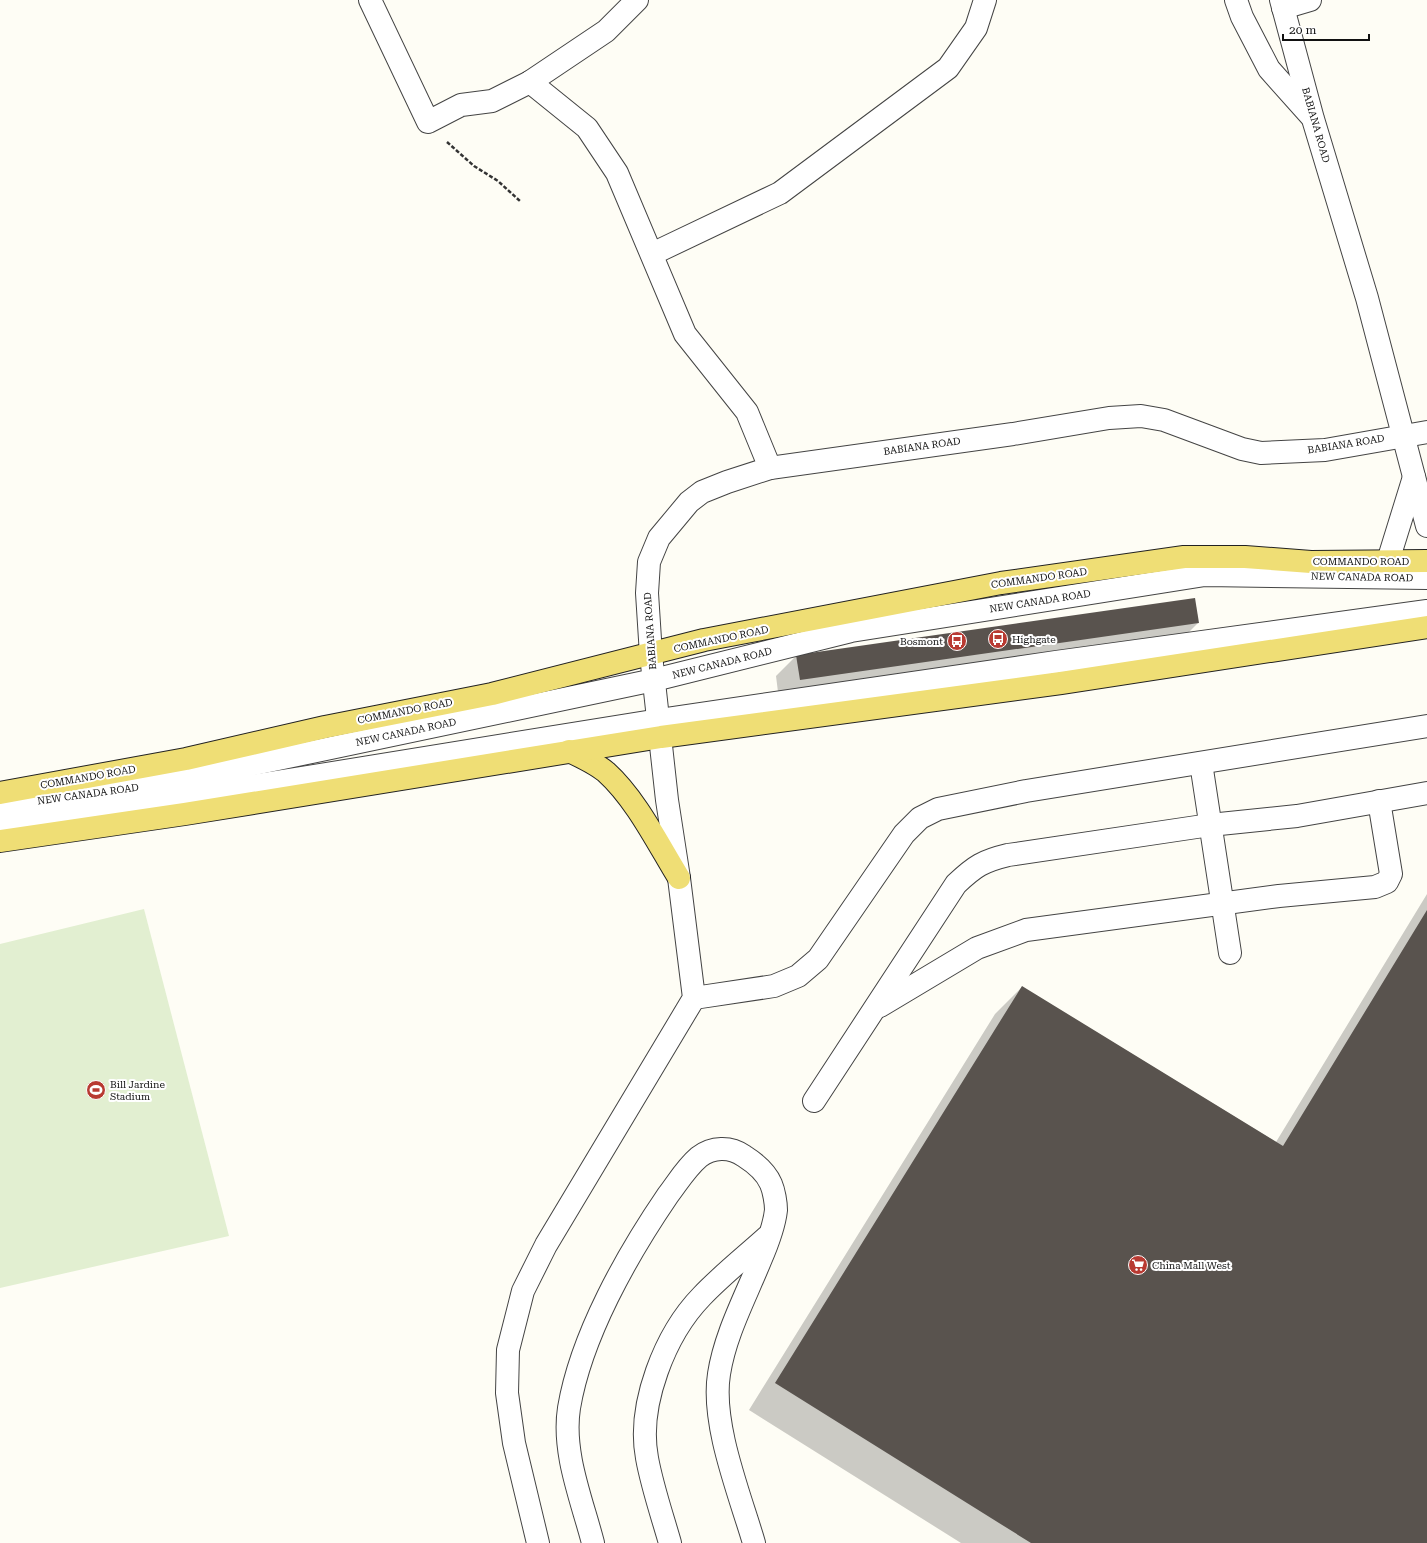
<svg xmlns="http://www.w3.org/2000/svg" width="1427" height="1543" font-family="'Roboto Serif',serif">
	<rect width="100%" height="100%" fill="#fefdf5"/>
	<!-- pitch -->
	<polygon fill="#e2efd1" points="144,909 229,1236 0,1288 0,944"/>
	<!-- shadow -->
	<g fill="#0003">
		<polygon points="1198,623 1178,643 779,700 776,676 796,656"/>
		<polygon points="1427,894 1427,1543 961,1543 749,1410 995,1014 1022,987 1276,1142"/>
	</g>
	<!-- building -->
	<g fill="#59534e">
		<polygon points="1195,598 1199,623 800,680 796,655"/>
		<polygon points="1427,910 1427,1543 1031,1543 775,1383 1022,986 1283,1146"/>
	</g>
	<g fill="none" stroke-linecap="round" stroke-linejoin="round">
		<defs>
			<g id="minor">
				<polyline points="370,0 428,122 461,105 492,101 530,82 606,31 637,0"/>
				<polyline points="1236,0 1242,17 1269,69 1310,115"/>
				<polyline points="1281,0 1313,119 1367,298 1427,526"/>
				<polyline points="1283,8 1310,0"/>
				<polyline points="530,82 587,128 617,173 685,334 747,412 770,468"/>
				<polyline points="652,254 780,193 948,68 976,28 985,0"/>
				<polyline points="1388,561 1414,477"/>
				<polyline points="1201,763 1230,953"/>
				<polyline points="0,807 169,782 654,680 851,631 1205,575 1427,578"/>
				<polyline points="0,827 659,720 1056,662 1427,611"/>
				<polyline points="694,998 774,986 798,976 818,959 904,834 920,818 938,809 1026,791 1427,726"/>
				<polyline points="880,1006 977,948 1026,930 1279,896 1375,887 1387,882 1391,874 1379,801"/>
				<path d="M814 1101 956 884C975 866 983 861 1008 855L1210 825 1297 816 1427 793"/>
				<polyline points="538,1543 514,1443 507,1393 508,1350 523,1291 546,1245 694,998 679,878 667,800 651,655 647,593 649,562 659,538 689,502 702,492 727,482 770,468 1013,434 1109,418 1141,416 1164,420 1242,449 1261,453 1325,450 1427,432"/>
				<path d="M593 1543C582 1500 562 1453 569 1408 581 1336 627 1255 668 1195 678 1182 686 1168 699 1157 712 1147 730 1146 744 1156 755 1163 766 1172 771 1184 774 1191 776 1203 776 1210 774 1228 767 1245 760 1261 745 1298 725 1335 719 1374 711 1424 740 1495 754 1543"/>
				<path d="M670 1543C662 1515 652 1486 647 1458 637 1405 665 1334 702 1296 722 1275 746 1256 767 1237"/>
			</g>
			<g id="major">
				<path d="M569 751C582 757 595 763 606 772 636 799 658 844 679 878"/>
				<polyline points="0,793 186,759 325,727 492,694 704,640 1001,583 1184,557 1245,557 1311,562 1427,561"/>
				<polyline points="0,841 185,814 661,737 1061,683 1427,627"/>
			</g>
		</defs>
		<!-- minor casing -->
		<use href="#minor" stroke="#444" stroke-width="24"/>
		<!-- major casing -->
		<use href="#major" stroke="#222" stroke-width="24"/>
		<!-- path -->
		<polyline stroke="#333" stroke-width="2.5" stroke-dasharray="4 2" stroke-linecap="butt" points="447,142 474,166 498,181 521,202"/>
		<!-- minor -->
		<use href="#minor" stroke="#fff" stroke-width="22"/>
		<!-- major -->
		<use href="#major" stroke="#efde75" stroke-width="22"/>
	</g>
	<!-- icons -->
	<defs>
		<symbol id="bus-disc" viewBox="-11 -11 22 22"><circle r="9.5" fill="#b83a32" stroke="#fff"/><path d="M-5-6H5V4H4V6H2V4H-2V6H-4V4H-5ZM-3.5-4V0h7V-4ZM-3.5 1.2v1.5H-2V1.2ZM2 1.2v1.5H3.5V1.2Z" fill="#fff"/></symbol>
		<symbol id="stadium-disc" viewBox="-11 -11 22 22"><circle r="9.5" fill="#b83a32" stroke="#fff"/><path d="M0-5a6.5 5 0 1 0 0 10a6.5 5 0 1 0 0-10ZM-3.5-1.8h7v3.6h-7Z" fill="#fff"/></symbol>
		<symbol id="supermarket-disc" viewBox="-11 -11 22 22"><circle r="9.5" fill="#b83a32" stroke="#fff"/><path d="M-6-5.5h2.5l.6 2H6L4.5 2H-2.5L-4.4-4H-6ZM-1.5 3.2a1.3 1.3 0 1 0 .1 0ZM3 3.2a1.3 1.3 0 1 0 .1 0Z" fill="#fff"/></symbol>
	</defs>
	<g fill-rule="evenodd">
		<use href="#bus-disc" x="987" y="628" width="22" height="22"/>
		<use href="#bus-disc" x="946" y="630" width="22" height="22"/>
		<use href="#stadium-disc" x="85" y="1079" width="22" height="22"/>
		<use href="#supermarket-disc" x="1127" y="1254" width="22" height="22"/>
	</g>
	<g text-anchor="middle" dominant-baseline="central" stroke-width="4" stroke-linejoin="round" paint-order="stroke">
		<!-- street labels -->
		<g font-size="10" fill="#111" stroke="#fff">
			<text transform="translate(1316 125) rotate(74)">BABIANA ROAD</text>
			<text transform="translate(1346 444) rotate(-9)">BABIANA ROAD</text>
			<text transform="translate(922 446) rotate(-8)">BABIANA ROAD</text>
			<text x="1361" y="561">COMMANDO ROAD</text>
			<text transform="translate(1362 577) rotate(1)">NEW CANADA ROAD</text>
			<text transform="translate(1039 578) rotate(-8)">COMMANDO ROAD</text>
			<text transform="translate(1040 601) rotate(-9)">NEW CANADA ROAD</text>
			<text transform="translate(650 631) rotate(-94)">BABIANA ROAD</text>
			<text transform="translate(721 639) rotate(-12)">COMMANDO ROAD</text>
			<text transform="translate(722 663) rotate(-14)">NEW CANADA ROAD</text>
			<text transform="translate(405 711) rotate(-11)">COMMANDO ROAD</text>
			<text transform="translate(406 732) rotate(-12)">NEW CANADA ROAD</text>
			<text transform="translate(88 777) rotate(-10)">COMMANDO ROAD</text>
			<text transform="translate(88 794) rotate(-8)">NEW CANADA ROAD</text>
		</g>
		<!-- poi labels -->
		<g font-size="10" fill="#111" stroke="#fff" text-anchor="start">
			<text x="1012" y="639">Highgate</text>
			<text x="943" y="641" text-anchor="end">Bosmont</text>
			<text x="110" y="1084">Bill Jardine<tspan x="110" dy="12">Stadium</tspan></text>
			<text x="1152" y="1265">China Mall West</text>
		</g>
	</g>
	<!-- scale -->
	<path d="M1283 34v6h86v-6" fill="none" stroke="#111111" stroke-width="2"/>
	<text x="1289" y="34" font-size="12" fill="#111111" stroke="#ffffff" stroke-width="3" paint-order="stroke">20 m</text>
</svg>
